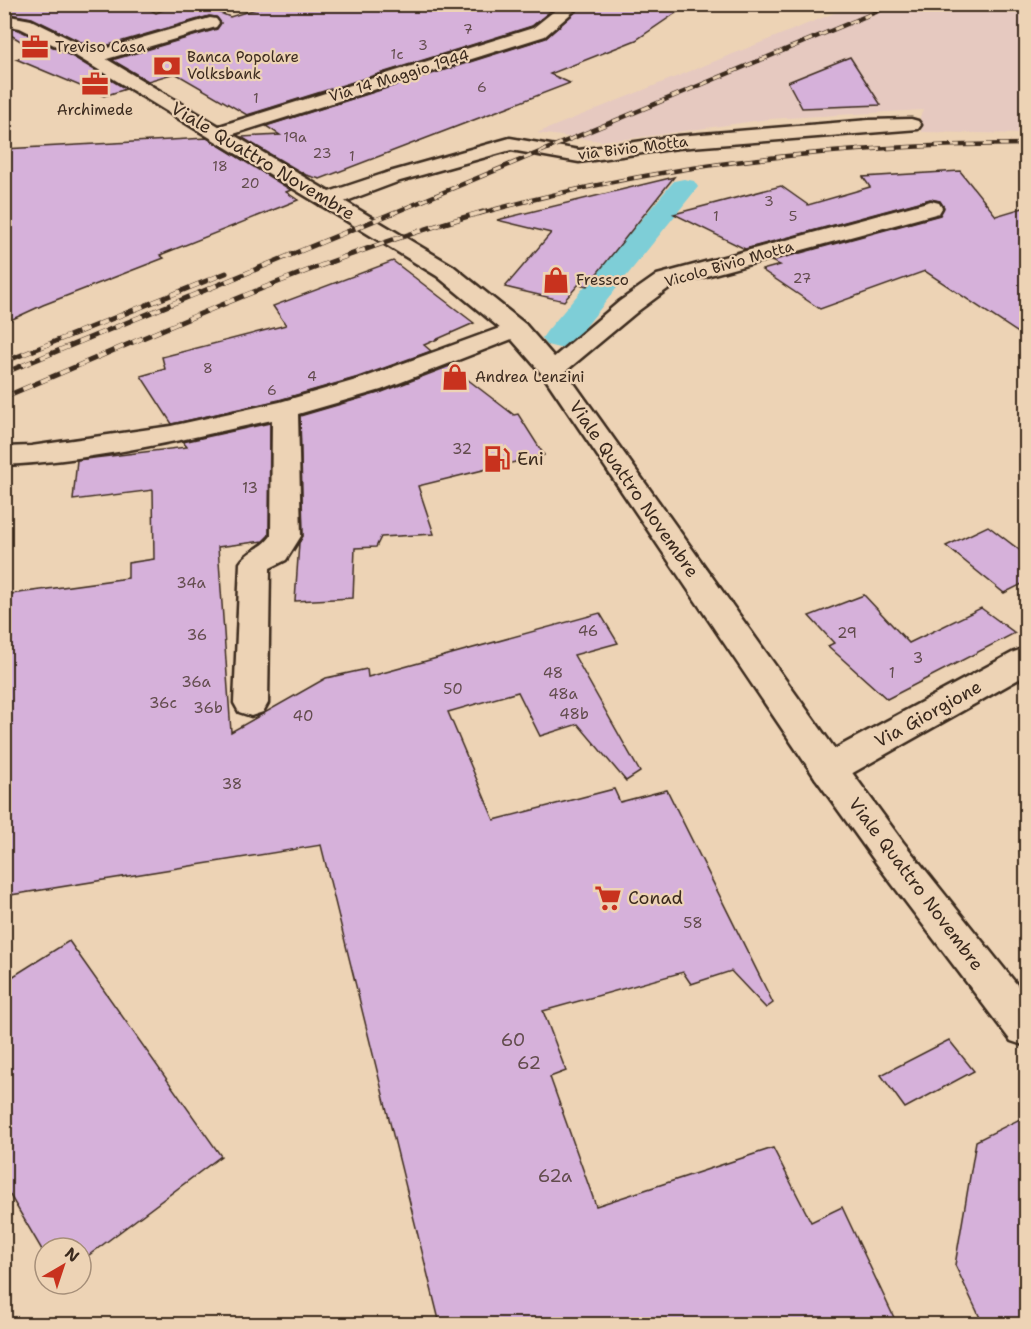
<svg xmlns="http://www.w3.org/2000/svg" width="1031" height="1329" font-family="'Shantell Sans',sans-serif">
	<rect width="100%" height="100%" fill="#edd3b5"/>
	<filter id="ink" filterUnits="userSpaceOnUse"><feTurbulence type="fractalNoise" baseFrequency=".0167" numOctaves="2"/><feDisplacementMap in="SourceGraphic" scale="12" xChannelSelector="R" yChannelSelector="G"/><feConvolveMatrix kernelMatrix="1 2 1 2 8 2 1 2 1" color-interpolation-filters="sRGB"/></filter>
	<g filter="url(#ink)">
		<!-- built -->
		<polygon fill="#e6c9c0" points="854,5 1026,5 1026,134 922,132 920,117 923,110 769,119 628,139 601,141 537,133"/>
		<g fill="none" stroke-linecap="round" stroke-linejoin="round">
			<!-- canal -->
			<polygon fill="#7eced7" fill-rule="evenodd" points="684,179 694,181 698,187 571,345 559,348 547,345 542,338 547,331 674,181"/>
		</g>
		<!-- building -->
		<g fill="#d6b1da" stroke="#3b2a1e" stroke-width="1.5">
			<polygon points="4,4 140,4 156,13 178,4 198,4 230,17 272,4 559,4 532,26 247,115 175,73 148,81 112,60 217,29 221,23 216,17 209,16 95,49 32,18 4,13"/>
			<polygon points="584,4 689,4 636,40 550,74 570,83 320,179 306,175 241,137 280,135 266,126 546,38"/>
			<polygon points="4,27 19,30 75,58 126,89 104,96 16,59 39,52 4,31"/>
			<polygon points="850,57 881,105 802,108 788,82"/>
			<polygon points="207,138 291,190 286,192 298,200 160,255 164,258 43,305 4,323 4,149"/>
			<polygon points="960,171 996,216 1026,207 1026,338 925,271 820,309 762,270 780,265 771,261 940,215 944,207 940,201 930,199 745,249 674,214 781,186 808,205 870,187 863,177"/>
			<polygon points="674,177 587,286 579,284 564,301 505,287 551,233 497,220"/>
			<polygon points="393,261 474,323 424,345 431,351 362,376 279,400 172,424 141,376 165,369 162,357 286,325 273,306"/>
			<polygon points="450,366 514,415 518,414 544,455 418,486 434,534 381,537 376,547 355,548 353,598 295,601 299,543 303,536 300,416 382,392"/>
			<polygon points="270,423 269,535 263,541 218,547 231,732 326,678 367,669 368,677 600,613 618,643 574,655 640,772 626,781 578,724 540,736 518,692 448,712 494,820 614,789 620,802 667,790 773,1003 766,1008 731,971 691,984 683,972 543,1011 566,1071 550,1077 596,1206 773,1148 811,1222 842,1207 897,1324 440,1324 321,845 4,896 4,595 128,578 128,563 154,559 153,490 73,500 77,460 187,447 183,442"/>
			<polygon points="988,526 1026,555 1026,582 1004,593 946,546"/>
			<polygon points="864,595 909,643 981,608 1015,633 887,699 828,646 834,643 809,616"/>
			<polygon points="69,941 221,1156 81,1261 81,1248 45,1248 45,1255 4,1185 4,982"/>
			<polygon points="949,1040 974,1071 905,1108 881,1075"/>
			<polygon points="1026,1116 1026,1324 983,1324 955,1265 976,1141"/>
		</g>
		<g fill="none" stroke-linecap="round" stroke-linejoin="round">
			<defs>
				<g id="street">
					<polygon points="563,4 582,4 545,36 224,137 210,137 207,133 210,129 533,28"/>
					<polygon points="210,18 216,19 219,23 216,27 93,63 87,62 84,58 87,54"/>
					<polygon points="911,119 918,121 921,125 918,129 678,148 579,162 511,150 400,181 336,205 328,207 320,205 317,200 320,195 386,173 510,138 579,150 678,136 869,120"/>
					<polygon points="931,201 939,203 942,208 939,213 673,285 638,311 561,375 552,378 543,375 539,370 620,301 657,275"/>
					<path d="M516 322 525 324 528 329 525 334 381 390 298 414 301 536 286 560 270 568 268 703 263 712 251 716 239 712 234 703 240 563C248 550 262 549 271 536L272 420C185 439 93 461 4 465V447L31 446 171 426 280 402 363 378Z"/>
					<polygon points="1026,648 1026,675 842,779 829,783 816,779 811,769 816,759 1014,652"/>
				</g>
				<polygon id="secondary" points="4,15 31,20 88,48 453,266 525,324 561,365 842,759 903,842 1026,996 1026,1046 1011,1041 877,864 816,779 543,375 507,334 437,276 76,56 20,28 4,25"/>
			</defs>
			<!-- street casing -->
			<use href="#street" stroke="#3b2a1e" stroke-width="5"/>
			<!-- secondary casing -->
			<use href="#secondary" stroke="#3b2a1e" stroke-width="5"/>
			<!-- street -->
			<use href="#street" fill="#edd3b5" fill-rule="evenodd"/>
			<!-- secondary -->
			<use href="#secondary" fill="#edd3b5" fill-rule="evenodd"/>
			<defs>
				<g id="rail-far1">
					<polyline points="391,214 895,4"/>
					<path d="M478 214C661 163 836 145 1026 144"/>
				</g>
				<g id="rail">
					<polyline points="4,362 226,273"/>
					<polyline points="4,373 395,212"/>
					<path d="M4 397C162 331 318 258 483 212"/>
				</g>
			</defs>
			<!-- rail-far1 casing -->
			<use href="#rail-far1" stroke="#3b2a1e" stroke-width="4.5"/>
			<!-- rail casing -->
			<use href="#rail" stroke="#3b2a1e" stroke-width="5"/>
			<!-- rail-far1 -->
			<use href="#rail-far1" stroke="#edd3b5" stroke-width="3" stroke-dasharray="8" stroke-linecap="butt"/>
			<!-- rail -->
			<use href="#rail" stroke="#edd3b5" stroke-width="4" stroke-dasharray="10" stroke-linecap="butt"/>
		</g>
	</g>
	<!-- icons -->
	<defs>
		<symbol id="office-bare" viewBox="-9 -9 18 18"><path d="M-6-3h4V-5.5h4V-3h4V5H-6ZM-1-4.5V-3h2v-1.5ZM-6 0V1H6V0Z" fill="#c8321e" stroke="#edd3b5" stroke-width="2.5" paint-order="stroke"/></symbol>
		<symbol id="bank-bare" viewBox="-9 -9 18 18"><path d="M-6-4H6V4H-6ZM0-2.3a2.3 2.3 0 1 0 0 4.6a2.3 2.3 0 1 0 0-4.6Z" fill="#c8321e" stroke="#edd3b5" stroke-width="2.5" paint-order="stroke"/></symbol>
		<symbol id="shop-bare" viewBox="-9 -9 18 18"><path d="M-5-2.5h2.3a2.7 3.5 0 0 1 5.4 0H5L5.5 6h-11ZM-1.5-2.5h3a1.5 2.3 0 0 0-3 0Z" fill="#c8321e" stroke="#edd3b5" stroke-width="2.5" paint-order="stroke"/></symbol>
		<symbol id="fuel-bare" viewBox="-9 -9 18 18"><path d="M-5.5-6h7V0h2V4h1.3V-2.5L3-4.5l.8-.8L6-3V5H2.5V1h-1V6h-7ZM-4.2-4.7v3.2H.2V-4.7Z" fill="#c8321e" stroke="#edd3b5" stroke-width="2.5" paint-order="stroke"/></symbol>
		<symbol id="supermarket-bare" viewBox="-9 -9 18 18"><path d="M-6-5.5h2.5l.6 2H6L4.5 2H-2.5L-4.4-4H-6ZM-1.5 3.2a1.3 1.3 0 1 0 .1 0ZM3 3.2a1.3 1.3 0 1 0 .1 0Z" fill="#c8321e" stroke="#edd3b5" stroke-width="2.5" paint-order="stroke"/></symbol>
	</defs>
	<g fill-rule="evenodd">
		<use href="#office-bare" x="16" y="28" width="38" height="38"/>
		<use href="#bank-bare" x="148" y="47" width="38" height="38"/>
		<use href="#office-bare" x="76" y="65" width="38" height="38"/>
		<use href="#shop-bare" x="537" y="261" width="38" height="38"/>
		<use href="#shop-bare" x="436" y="358" width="38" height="38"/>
		<use href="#fuel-bare" x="478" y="440" width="38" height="38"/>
		<use href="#supermarket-bare" x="589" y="879" width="38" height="38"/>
	</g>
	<g text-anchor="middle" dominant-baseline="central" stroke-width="4.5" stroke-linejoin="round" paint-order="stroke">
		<!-- far-number labels -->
		<g font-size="14" fill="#624c4d">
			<text x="468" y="29">7</text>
			<text x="423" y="45">3</text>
			<text x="397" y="54">1c</text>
			<text x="482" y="87">6</text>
			<text x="256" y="98">1</text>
			<text x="295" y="137">19a</text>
			<text x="322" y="153">23</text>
			<text x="352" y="156">1</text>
			<text x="220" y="166">18</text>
			<text x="250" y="183">20</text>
			<text x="769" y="201">3</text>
			<text x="716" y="216">1</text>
			<text x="793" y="216">5</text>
			<text x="802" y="278">27</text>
			<text x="208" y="368">8</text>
			<text x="312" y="376">4</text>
			<text x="272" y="390">6</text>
		</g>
		<!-- far-poi labels -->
		<g font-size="15" fill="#3b2a1e" stroke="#edd3b5" text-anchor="start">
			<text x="55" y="47">Treviso Casa</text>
			<text x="187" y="57">Banca Popolare<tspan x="187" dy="17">Volksbank</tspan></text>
			<text x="95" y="110" text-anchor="middle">Archimede</text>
			<text x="576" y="280">Fressco</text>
			<text x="475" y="377">Andrea Lenzini</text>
		</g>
		<!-- far-street labels -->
		<g font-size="15" fill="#3b2a1e" stroke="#edd3b5">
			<text transform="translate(399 76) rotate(-17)">Via 14 Maggio 1944</text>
			<text transform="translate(633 148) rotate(-7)">via Bivio Motta</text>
			<text transform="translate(729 264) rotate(-16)">Vicolo Bivio Motta</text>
		</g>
		<!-- number labels -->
		<g font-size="15" fill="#624c4d">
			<text x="462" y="449">32</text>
			<text x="250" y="488">13</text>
			<text x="191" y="583">34a</text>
			<text x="588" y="631">46</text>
			<text x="847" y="633">29</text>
			<text x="197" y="635">36</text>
			<text x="918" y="658">3</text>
			<text x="553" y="673">48</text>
			<text x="892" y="673">1</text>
			<text x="196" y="682">36a</text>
			<text x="453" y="689">50</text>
			<text x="563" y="694">48a</text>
			<text x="163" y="703">36c</text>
			<text x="208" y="708">36b</text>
			<text x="574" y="714">48b</text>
			<text x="303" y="716">40</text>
			<text x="232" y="784">38</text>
			<text x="693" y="923">58</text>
		</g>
		<!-- street labels -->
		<g font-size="18" fill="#3b2a1e" stroke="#edd3b5">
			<text transform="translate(263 161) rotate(31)">Viale Quattro Novembre</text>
			<text transform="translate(634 489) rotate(55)">Viale Quattro Novembre</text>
			<text transform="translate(928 714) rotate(-29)">Via Giorgione</text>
			<text transform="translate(916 884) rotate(53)">Viale Quattro Novembre</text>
		</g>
		<!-- poi labels -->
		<g font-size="18" fill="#3b2a1e" stroke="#edd3b5" text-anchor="start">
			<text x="517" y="459">Eni</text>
			<text x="628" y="898">Conad</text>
		</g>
		<!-- near-number labels -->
		<g font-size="18" fill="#624c4d">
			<text x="513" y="1040">60</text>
			<text x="529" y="1063">62</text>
			<text x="555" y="1176">62a</text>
		</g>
	</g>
	<!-- margin -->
	<rect width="1031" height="1329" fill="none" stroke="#edd3b5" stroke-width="24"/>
	<rect x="12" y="12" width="1007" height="1305" fill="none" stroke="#3b2a1e" stroke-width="2" filter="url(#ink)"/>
	<!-- north arrow -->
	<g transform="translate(63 1266) rotate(39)"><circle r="28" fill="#edd3b5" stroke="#a68f79" stroke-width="1.5"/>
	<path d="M0-4.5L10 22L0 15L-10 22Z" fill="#c8321e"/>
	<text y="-9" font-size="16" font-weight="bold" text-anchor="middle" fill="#3b2a1e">N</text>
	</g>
</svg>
